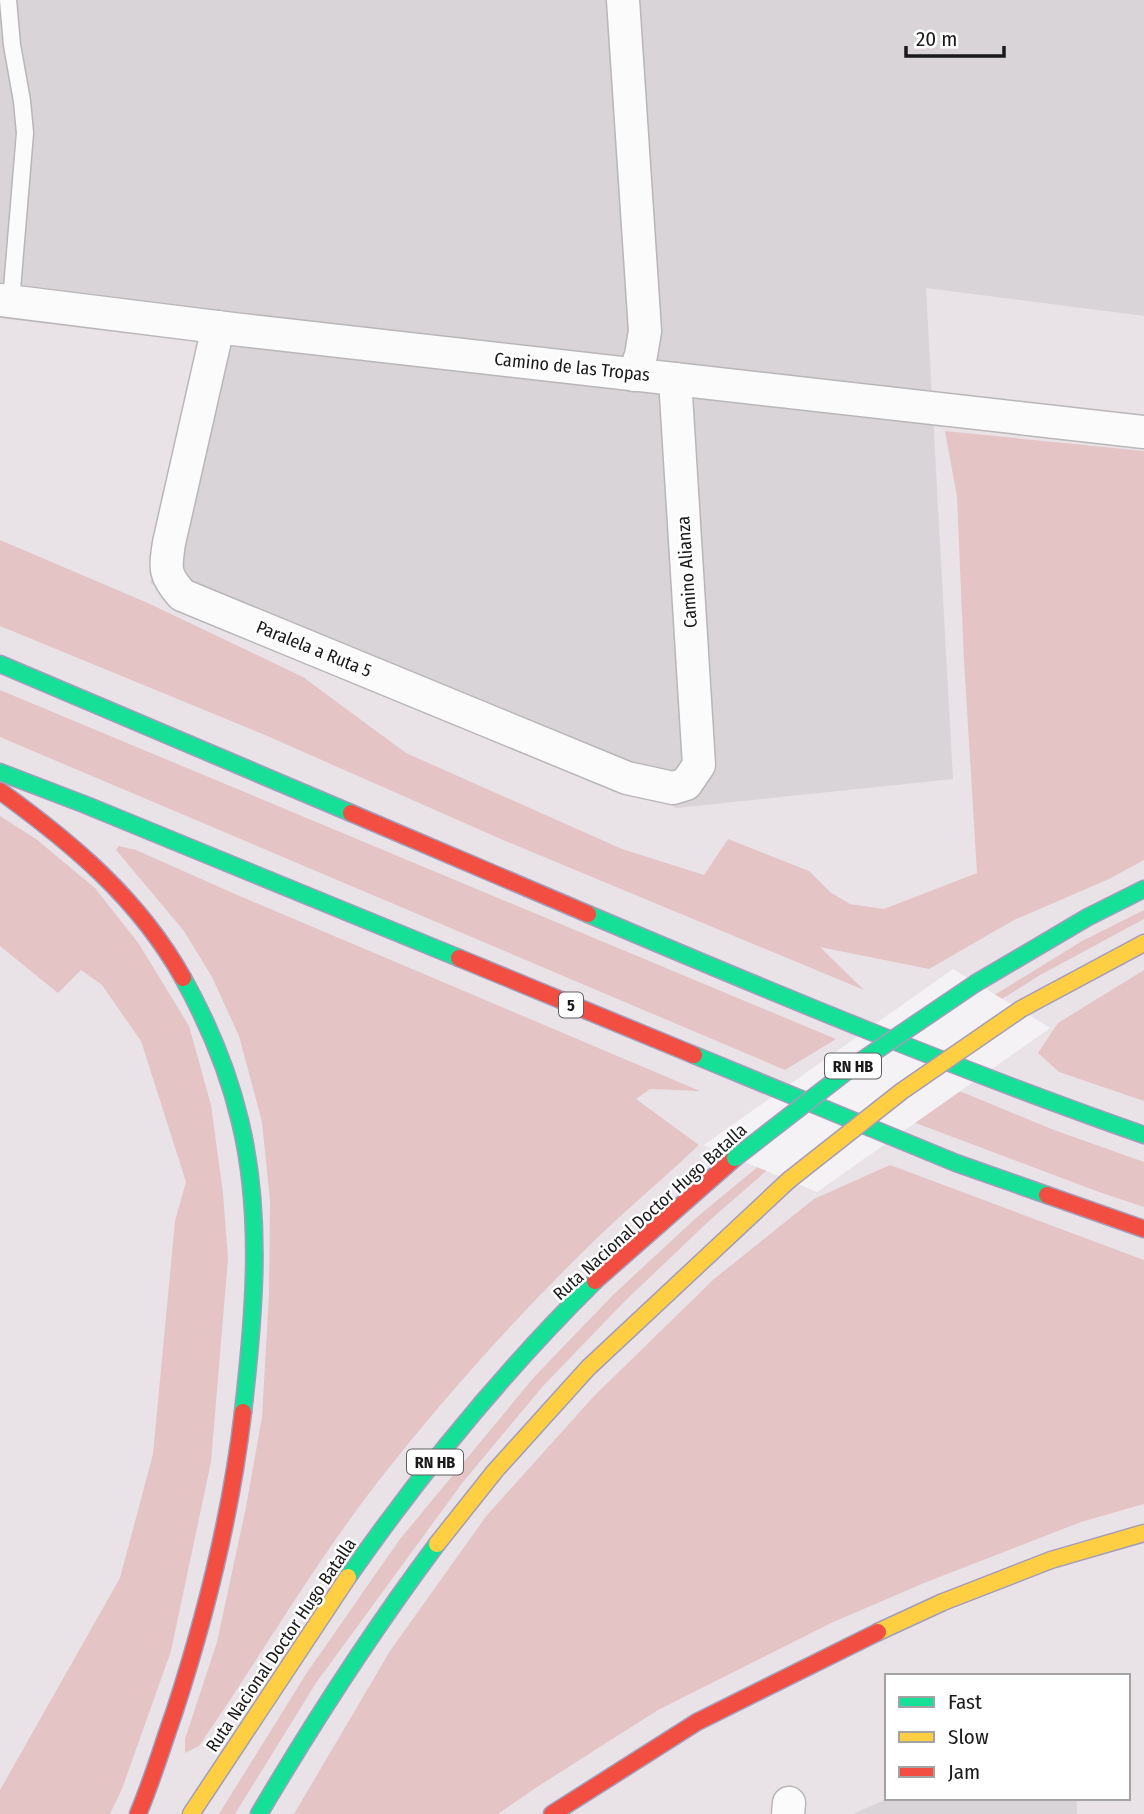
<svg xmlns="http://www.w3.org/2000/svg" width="1144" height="1814" font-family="'Fira Sans Condensed',sans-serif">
	<rect width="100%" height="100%" fill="#e9e3e8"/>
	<!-- residential -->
	<g fill="#d8d4d7">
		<polygon points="0,0 1144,0 1144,316 926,288 953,779 677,808 150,583 233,329 0,300"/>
		<polygon points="889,1798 1077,1798 1077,1814 853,1814"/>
	</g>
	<!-- grass -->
	<g fill="#e5c4c6">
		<polygon points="945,431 1144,451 1144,860 1109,879 1014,920 929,969 820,947 864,990 503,840 265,735 0,626 0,540 150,604 303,677 406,753 622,849 704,875 728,839 809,871 830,892 850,904 884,909 977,873 964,661 957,497"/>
		<polygon points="0,690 836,1039 785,1070 0,737"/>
		<polygon points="0,816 36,839 95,888 139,944 189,1026 211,1105 223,1193 228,1259 211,1462 171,1651 122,1789 110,1814 0,1814 0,1790 120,1578 153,1454 175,1221 186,1182 141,1041 102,985 81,970 58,993 0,946"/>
		<path d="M119 846 136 850 235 894 700 1091 650 1089 636 1099 699 1145C664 1178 627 1209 593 1242 516 1317 443 1398 377 1483 312 1567 259 1659 199 1746L185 1753V1739L217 1642 246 1507 262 1417 269 1294 270 1201 262 1122 239 1036 212 977 184 931 116 850Z"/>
		<polygon points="1144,910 1144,919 1042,974 984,1010 980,1004 1082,941"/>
		<polygon points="1144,970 1144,1101 1059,1072 1038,1053 1058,1023"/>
		<polygon points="957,1090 1054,1130 1144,1162 1144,1207 1099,1192 913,1122"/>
		<polygon points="765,1161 773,1165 709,1221 625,1301 544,1385 463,1482 316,1683 235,1814 219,1814 306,1674 400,1539 535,1376 614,1294 697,1217"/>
		<polygon points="890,1165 1144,1260 1144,1504 1081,1522 924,1583 831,1623 658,1710 537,1787 498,1814 294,1814 390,1651 487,1515 594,1396 714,1279 814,1199"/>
	</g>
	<!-- pier -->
	<polygon fill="#f5f2f5" points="953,969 1050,1028 817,1192 704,1145"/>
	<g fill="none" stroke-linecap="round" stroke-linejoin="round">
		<defs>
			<polyline id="lane" points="8,0 12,45 22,101 25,133 11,301"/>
			<g id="street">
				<polyline points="623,0 645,331 641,355 634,375"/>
				<polyline points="0,300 233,329 1144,432"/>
				<path d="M218 327 169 543C165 569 164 575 182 595L627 778 673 788 686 784 699 765 675 379"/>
				<polyline points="788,1814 789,1803"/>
			</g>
			<g id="fast">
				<polyline points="0,664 351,813"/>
				<polyline points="0,772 86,805 459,958"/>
				<path d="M588 914C771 992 956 1069 1144 1135"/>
				<path d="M183 978C208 1023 228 1070 240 1121 263 1215 254 1317 243 1412"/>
				<polyline points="976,983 1088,917 1144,889"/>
				<polyline points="694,1055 956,1163 1047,1195"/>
				<path d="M348 1577C420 1474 505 1370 595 1281"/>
				<path d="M259 1814C314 1721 372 1631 437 1544"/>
			</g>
			<g id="slow">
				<polyline points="1021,1009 1144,943"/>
				<polyline points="437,1544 495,1471 588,1368 789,1180"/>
				<polyline points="878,1632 943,1602 1051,1560 1144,1533"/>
				<polyline points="191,1814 348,1577"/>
			</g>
			<g id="jam">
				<path d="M0 791C72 843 139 899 183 978"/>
				<polyline points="351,813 588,914"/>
				<polyline points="459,958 694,1055"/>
				<polyline points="1047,1195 1144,1229"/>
				<polyline points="595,1281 735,1158"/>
				<path d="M138 1814C152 1781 162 1747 174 1713 206 1615 231 1515 243 1412"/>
				<polyline points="552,1814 697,1722 878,1632"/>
			</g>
		</defs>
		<!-- lane casing -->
		<use href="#lane" stroke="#b9b6b8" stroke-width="19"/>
		<!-- street casing -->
		<use href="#street" stroke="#b9b6b8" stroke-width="35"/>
		<!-- fast casing -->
		<use href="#fast" stroke="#a39cba" stroke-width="19"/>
		<!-- slow casing -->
		<use href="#slow" stroke="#a39cba" stroke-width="19"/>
		<!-- jam casing -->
		<use href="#jam" stroke="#a39cba" stroke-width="19"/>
		<!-- lane -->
		<use href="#lane" stroke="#fcfbfc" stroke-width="16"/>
		<!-- street -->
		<use href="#street" stroke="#fcfbfc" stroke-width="32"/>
		<!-- fast -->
		<use href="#fast" stroke="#16e098" stroke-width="16"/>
		<!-- slow -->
		<use href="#slow" stroke="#ffcf43" stroke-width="16"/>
		<!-- jam -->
		<use href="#jam" stroke="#f24e42" stroke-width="16"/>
		<defs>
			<polyline id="fast-bridge" points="735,1158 855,1065 976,983"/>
			<polyline id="slow-bridge" points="789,1180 902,1091 1021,1009"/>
		</defs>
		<!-- fast-bridge casing -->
		<use href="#fast-bridge" stroke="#a39cba" stroke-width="19" stroke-linecap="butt"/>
		<!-- slow-bridge casing -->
		<use href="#slow-bridge" stroke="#a39cba" stroke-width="19" stroke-linecap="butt"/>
		<!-- fast-bridge -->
		<use href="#fast-bridge" stroke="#16e098" stroke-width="16"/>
		<!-- slow-bridge -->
		<use href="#slow-bridge" stroke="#ffcf43" stroke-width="16"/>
	</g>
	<g text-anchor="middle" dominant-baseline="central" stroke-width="5" stroke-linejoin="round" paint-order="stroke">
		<!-- shield labels -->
		<g fill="#fff" stroke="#5f5f5f" stroke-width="2">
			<rect x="559" y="992.5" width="24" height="25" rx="5"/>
			<rect x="825" y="1053.5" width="56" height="25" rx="5"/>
			<rect x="407" y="1449.5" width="56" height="25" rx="5"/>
		</g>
		<g font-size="16" font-weight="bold" fill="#1a1a1a">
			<text x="571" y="1005">5</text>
			<text x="853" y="1066">RN HB</text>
			<text x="435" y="1462">RN HB</text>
		</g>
		<!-- street labels -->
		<g font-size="18" fill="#1a1a1a" stroke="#fff">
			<text transform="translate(572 367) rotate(6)">Camino de las Tropas</text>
			<text transform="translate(687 572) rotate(-94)">Camino Alianza</text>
			<text transform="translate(314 649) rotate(22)">Paralela a Ruta 5</text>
			<text transform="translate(650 1212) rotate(-42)">Ruta Nacional Doctor Hugo Batalla</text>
			<text transform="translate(281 1645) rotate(-56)">Ruta Nacional Doctor Hugo Batalla</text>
		</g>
	</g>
	<!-- legend -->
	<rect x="885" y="1674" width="245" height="126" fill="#ffffff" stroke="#a3a3a3" stroke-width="2"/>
	<rect x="899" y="1697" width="35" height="10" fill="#16e098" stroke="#a3a3a3" stroke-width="2"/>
	<text x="948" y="1709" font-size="21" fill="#1a1a1a">Fast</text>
	<rect x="899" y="1732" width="35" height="10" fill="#ffcf43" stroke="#a3a3a3" stroke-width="2"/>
	<text x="948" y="1744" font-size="21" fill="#1a1a1a">Slow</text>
	<rect x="899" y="1767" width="35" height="10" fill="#f24e42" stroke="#a3a3a3" stroke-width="2"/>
	<text x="948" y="1779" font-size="21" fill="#1a1a1a">Jam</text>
	<!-- scale -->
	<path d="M906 46v10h98v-10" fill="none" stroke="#1a1a1a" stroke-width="3.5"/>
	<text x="916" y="46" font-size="21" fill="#1a1a1a" stroke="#ffffff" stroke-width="5" paint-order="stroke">20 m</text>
</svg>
